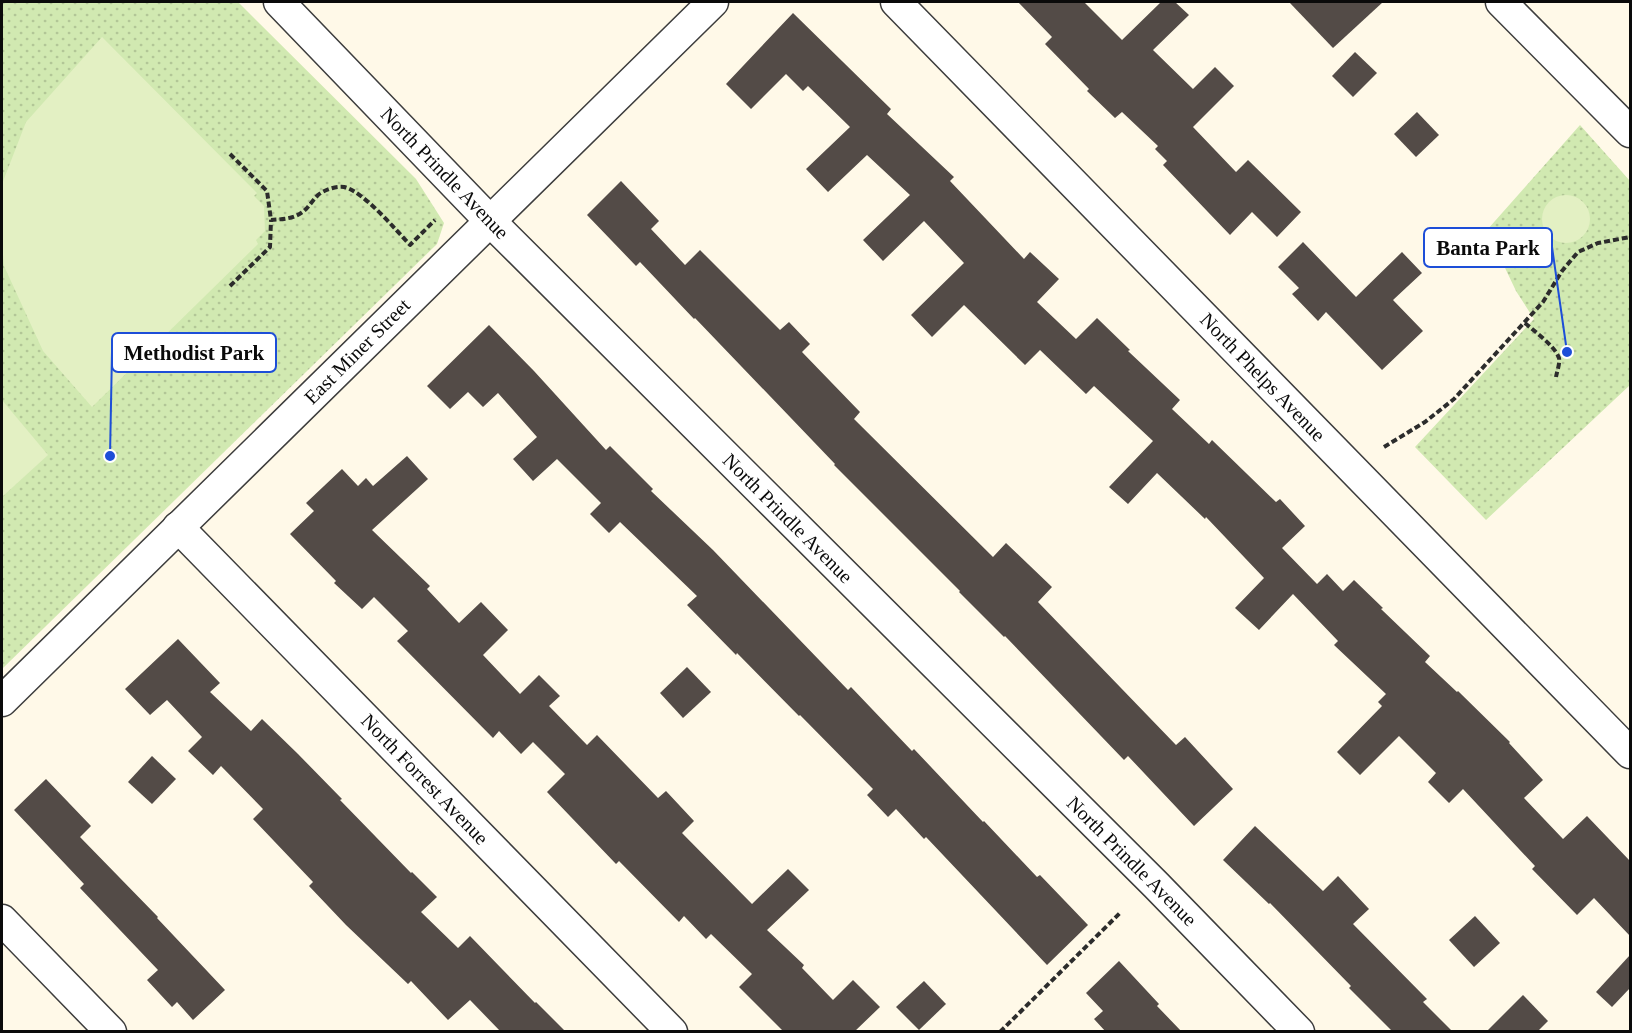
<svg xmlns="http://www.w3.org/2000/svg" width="1632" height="1033" font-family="'Times New Roman',serif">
	<defs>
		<pattern id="grass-dots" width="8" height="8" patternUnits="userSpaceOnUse" patternTransform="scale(1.5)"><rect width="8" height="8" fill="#d1e9b1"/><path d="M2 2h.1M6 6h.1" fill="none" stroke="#b2c697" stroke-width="1.8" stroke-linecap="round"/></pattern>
	</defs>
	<rect width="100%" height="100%" fill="#fff9e8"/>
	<!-- grass -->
	<g fill="url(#grass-dots)">
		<polygon points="2,2 238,2 416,179 444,223 437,244 2,669"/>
		<polygon points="1580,125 1630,181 1630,385 1486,520 1415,447 1534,319 1516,291 1487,230"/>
	</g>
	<!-- pitch -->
	<g fill="#e3f0c3">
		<polygon points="102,37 257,193 254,196 264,206 265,231 256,240 258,244 92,407 43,351 4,266 2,244 2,184 26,122"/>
		<circle cx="1566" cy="219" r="24"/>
		<polygon points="2,400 48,455 2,497"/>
	</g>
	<!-- building -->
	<g fill="#534b47">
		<polygon points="1018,2 1084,2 1122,40 1161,2 1175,2 1189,15 1153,50 1193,89 1215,67 1234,86 1193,127 1236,172 1248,160 1301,212 1277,237 1252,212 1230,235 1163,165 1167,161 1155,149 1158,146 1122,112 1115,118 1087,91 1089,89 1045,44 1052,37"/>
		<polygon points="1289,2 1383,2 1333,48"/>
		<polygon points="793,13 891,109 887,114 954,177 950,181 1024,259 1030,252 1059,279 1037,302 1076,339 1097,318 1130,350 1128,351 1180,400 1172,409 1209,444 1212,440 1276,502 1280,499 1305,526 1282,548 1317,584 1327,574 1343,591 1354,580 1383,608 1381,609 1430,656 1425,662 1457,692 1458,691 1510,742 1509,743 1543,780 1524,798 1563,839 1587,816 1630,861 1630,936 1594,898 1577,915 1532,869 1535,866 1463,789 1449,803 1428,782 1436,773 1399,736 1360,775 1337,752 1382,706 1378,702 1386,694 1334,645 1338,641 1293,594 1259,630 1235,608 1264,578 1206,517 1205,519 1157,473 1128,504 1109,487 1153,441 1094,386 1086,394 1040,350 1025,365 964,305 932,337 911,315 964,263 924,221 883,261 863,240 910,195 867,155 828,192 806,169 850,127 808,86 803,91 786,74 751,109 726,84"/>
		<polygon points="1355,52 1377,73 1353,97 1332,76"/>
		<polygon points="1417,112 1439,135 1416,157 1394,134"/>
		<polygon points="621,181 659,221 651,229 685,265 700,250 780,330 789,322 810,344 802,352 860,412 854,419 993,557 1006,543 1052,587 1038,602 1176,745 1185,737 1233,789 1194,826 1128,756 1124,760 1005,636 1004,637 959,592 960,591 834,465 835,464 695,318 694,319 640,262 636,266 587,215"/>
		<polygon points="1303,242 1356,297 1402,252 1422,273 1393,300 1423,331 1382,370 1326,312 1318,321 1292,294 1299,288 1278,267"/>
		<polygon points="489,325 534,371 606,450 610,446 653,489 651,491 713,550 848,690 851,687 912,751 914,749 983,822 984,821 1037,877 1040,875 1088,925 1047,965 926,837 924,839 896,809 888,817 867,795 873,789 800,715 799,716 737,653 736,655 687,605 697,596 620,522 609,533 590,514 601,503 557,459 533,481 513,459 537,437 498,393 483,407 468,392 450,409 427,386"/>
		<polygon points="407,456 428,479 372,530 430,586 427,589 459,623 481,602 508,630 483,655 520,694 539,675 560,696 549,706 587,745 597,735 658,798 666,791 694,821 682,833 752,904 788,869 809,890 767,930 804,965 802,968 833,1000 853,980 880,1007 854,1032 784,1032 739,987 752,974 711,934 706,939 684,916 679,922 619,861 616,864 547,792 565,774 533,742 521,754 499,731 493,738 397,641 408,631 374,597 362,609 334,583 336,581 290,534 314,511 306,503 342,469 358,486 366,478 373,486"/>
		<polygon points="178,639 220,683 210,692 251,731 262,719 298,754 342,799 340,800 411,873 412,872 437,897 421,912 458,948 470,936 535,1003 536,1002 566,1032 501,1032 470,1000 448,1020 411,981 408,984 346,925 309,886 313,882 253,819 263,809 221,766 213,775 188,751 202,737 167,700 150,715 125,689"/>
		<polygon points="687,667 711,692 683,718 660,693"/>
		<polygon points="152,756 176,779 152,804 128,782"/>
		<polygon points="46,779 91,826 80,837 158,917 157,918 225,990 193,1020 177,1002 172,1007 147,980 158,970 80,888 84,884 14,810"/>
		<polygon points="1255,826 1323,891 1338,876 1369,909 1353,924 1427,999 1423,1002 1453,1032 1393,1032 1349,988 1351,986 1270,903 1269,904 1223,860"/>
		<polygon points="1475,916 1500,943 1474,967 1449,940"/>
		<polygon points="1630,955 1630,988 1612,1007 1596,992"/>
		<polygon points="1119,961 1159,1004 1157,1006 1182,1032 1106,1032 1094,1019 1103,1011 1086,993"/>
		<polygon points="924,981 946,1004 919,1030 896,1007"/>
		<polygon points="1523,995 1548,1021 1537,1032 1486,1032"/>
	</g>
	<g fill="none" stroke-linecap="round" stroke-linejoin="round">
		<defs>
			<g id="minor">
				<polyline points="279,2 490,221 1156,885 1299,1032"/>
				<polyline points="896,2 1630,753"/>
				<polyline points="1501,2 1630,132"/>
				<polyline points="178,527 672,1032"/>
				<polyline points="2,701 713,2"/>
				<polyline points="2,920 111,1032"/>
			</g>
		</defs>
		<!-- minor casing -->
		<use href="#minor" stroke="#3d3d3d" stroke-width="33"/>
		<!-- path -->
		<g stroke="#2c2c2c" stroke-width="4" stroke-dasharray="6 3" stroke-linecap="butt">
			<path d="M230 154 267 191 271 220C284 219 296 219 306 209 310 205 313 200 318 195 324 190 335 186 344 187 363 191 396 230 410 245L435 220"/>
			<polyline points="230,286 270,247 271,220"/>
			<path d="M1525 323C1534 331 1555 346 1559 358 1560 364 1557 371 1556 377"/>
			<polyline points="1384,447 1425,422 1454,399 1543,302 1562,271 1578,252 1598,243 1630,237"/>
			<polyline points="1000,1032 1120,913"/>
		</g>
		<!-- minor -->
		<use href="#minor" stroke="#fff" stroke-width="30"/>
	</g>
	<g text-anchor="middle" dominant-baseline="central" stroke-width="6" stroke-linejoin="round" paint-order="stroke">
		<!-- street labels -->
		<g font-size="20" fill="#0a0a0a" stroke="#fff">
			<text transform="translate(445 173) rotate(46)">North Prindle Avenue</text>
			<text transform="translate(357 351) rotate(-45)">East Miner Street</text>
			<text transform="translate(1263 377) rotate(46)">North Phelps Avenue</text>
			<text transform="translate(788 518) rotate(45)">North Prindle Avenue</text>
			<text transform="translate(425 779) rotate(46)">North Forrest Avenue</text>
			<text transform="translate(1132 861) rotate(45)">North Prindle Avenue</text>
		</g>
	</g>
	<!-- callouts -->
	<path fill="none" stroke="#1d4ed8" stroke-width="2" d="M1567 352L1552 247M110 456L112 352"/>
	<g fill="#1d4ed8" stroke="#fff" stroke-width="2">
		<circle cx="1567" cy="352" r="6"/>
		<circle cx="110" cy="456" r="6"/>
	</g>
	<g fill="#fff" stroke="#1d4ed8" stroke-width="2">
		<rect x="1424" y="228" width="128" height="39" rx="6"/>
		<rect x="112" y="333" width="164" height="39" rx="6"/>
	</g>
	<g font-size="21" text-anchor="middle" font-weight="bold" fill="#0a0a0a">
		<text x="1488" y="255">Banta Park</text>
		<text x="194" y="360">Methodist Park</text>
	</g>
	<!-- border -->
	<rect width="1632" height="1033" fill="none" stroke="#0a0a0a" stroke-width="6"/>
</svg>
